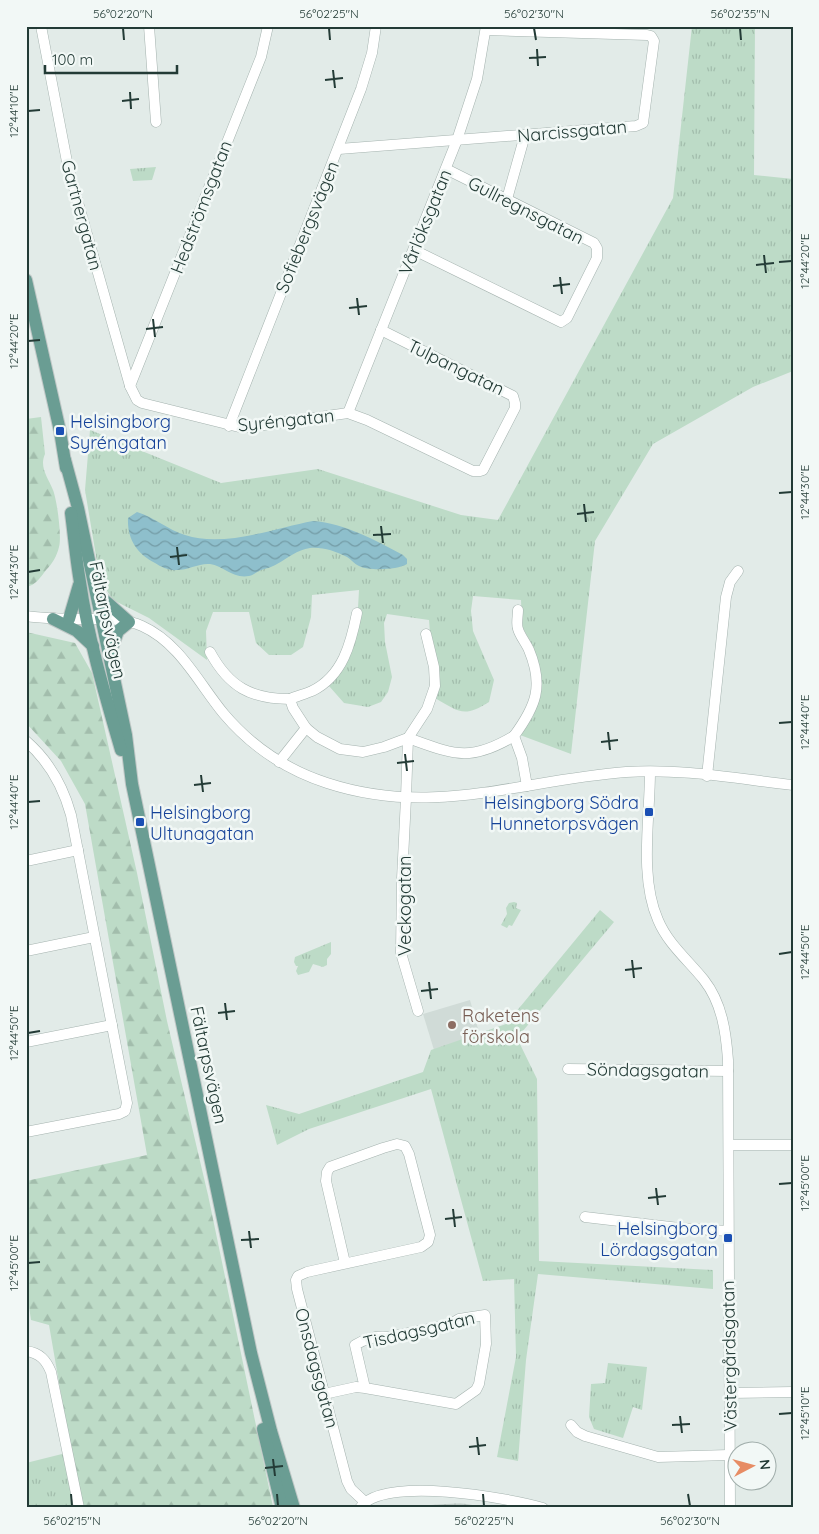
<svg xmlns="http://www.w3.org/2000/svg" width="819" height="1534" font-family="Quicksand,sans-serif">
	<defs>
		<pattern id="industrial-grid" width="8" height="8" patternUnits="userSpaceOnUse" patternTransform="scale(1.25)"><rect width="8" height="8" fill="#d0dbd7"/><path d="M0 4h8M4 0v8" fill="none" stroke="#b2bdb9"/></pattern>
		<pattern id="grass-tufts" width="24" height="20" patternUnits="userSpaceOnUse" patternTransform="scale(1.25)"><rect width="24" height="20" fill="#bddbc7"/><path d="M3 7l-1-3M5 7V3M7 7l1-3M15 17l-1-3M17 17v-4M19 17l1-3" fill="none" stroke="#a2bdac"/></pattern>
		<pattern id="forest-firs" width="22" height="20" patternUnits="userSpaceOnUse" patternTransform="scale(1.25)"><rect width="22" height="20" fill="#bddbc7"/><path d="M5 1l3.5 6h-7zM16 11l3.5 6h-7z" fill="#a2bdac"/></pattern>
		<pattern id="water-waves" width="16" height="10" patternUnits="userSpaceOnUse" patternTransform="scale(1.25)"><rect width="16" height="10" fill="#8ebfcc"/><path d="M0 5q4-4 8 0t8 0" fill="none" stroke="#749ca6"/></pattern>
	</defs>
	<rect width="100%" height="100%" fill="#e2ebe8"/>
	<!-- built -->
	<polygon fill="#d0dbd7" points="470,1000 480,1036 434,1050 423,1014"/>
	<!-- industrial -->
	<polygon fill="url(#industrial-grid)" points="460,1503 491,1508 388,1508"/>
	<!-- grass -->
	<g fill="url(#grass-tufts)">
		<path d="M692 26H755L754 175 793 179V371L753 387 653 444 595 541 571 754 520 735 533 717 540 693 533 647 522 626 521 600 473 596 471 611 473 631 494 680 489 702C464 718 459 712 435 698L429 620 387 614 384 623 385 642 392 677 388 692 381 702 368 707 344 703 329 686 349 659 357 626 359 590 312 595 311 617 303 647 291 655H269L256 643 249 612H213L206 631 207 660 149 618 113 600 100 580 85 490 90 430 221 483 318 469 461 515 498 520 673 198Z"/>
		<polygon points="156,167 152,180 133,181 130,169"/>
		<polygon points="514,902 517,903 516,908 521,910 512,926 509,925 507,928 501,925 507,914 506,908 509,903"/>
		<polygon points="600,910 614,922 517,1038 537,1079 539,1261 713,1270 713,1289 538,1274 526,1360 518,1461 497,1457 516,1357 514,1279 483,1281 431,1089 309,1129 277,1145 266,1105 299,1114 423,1072 431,1050 506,1024"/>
		<polygon points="331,942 331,954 327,959 327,965 323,967 313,964 309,972 298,975 296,971 298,966 296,966 294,962 295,957"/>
		<polygon points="608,1363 647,1367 642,1410 633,1407 623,1438 594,1429 589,1417 591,1384 605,1383"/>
		<polygon points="66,1453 75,1508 26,1508 26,1463"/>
	</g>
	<!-- forest -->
	<g fill="url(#forest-firs)">
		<path d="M41 417 45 454C39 467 48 478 53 490 57 500 62 537 59 547 57 556 52 564 46 570 40 578 36 585 26 587V419Z"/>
		<polygon points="26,632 75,643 92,673 137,873 167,1021 208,1195 273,1507 270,1508 84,1508 71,1452 49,1325 31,1320 26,1286 26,1181 147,1155 85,804 61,761 26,723"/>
	</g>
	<!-- water -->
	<path fill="url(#water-waves)" d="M137 512C154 517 168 530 185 535 224 548 275 528 313 521 345 523 376 541 403 555L407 559V564C397 570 369 571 359 566 354 564 351 559 347 557 335 551 323 547 310 548 297 550 288 558 277 564 271 568 265 568 259 571 255 573 253 575 249 576 233 579 224 566 210 564 199 563 188 570 177 570 170 571 161 567 155 563 137 554 127 539 128 518Z"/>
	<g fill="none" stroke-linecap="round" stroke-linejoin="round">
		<defs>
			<g id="minor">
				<polyline points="41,26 68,167 130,386 137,400 142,403 239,427 250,427 348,413 367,420 473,471 480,471 483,470 515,408 515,403 513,396 381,330"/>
				<polyline points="149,26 156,122"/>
				<polyline points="339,149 636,126 643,123 654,41 651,36 647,35 486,30"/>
				<polyline points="507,199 525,135"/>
				<polyline points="414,250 561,322 567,318 597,258 597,248 594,243 446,169"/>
				<polyline points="130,386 261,57 268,26"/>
				<polyline points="348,413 457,140 477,79 486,26"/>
				<polyline points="229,426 361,89 372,53 376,26"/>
				<path d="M518 610C518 616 516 624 518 629 520 636 526 643 529 650 544 686 536 706 514 736L522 758 527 786"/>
				<path d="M26 616C46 619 65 619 85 619 105 619 124 618 142 626 180 643 199 684 224 714 252 747 287 770 327 783 434 818 520 780 626 772 680 768 739 779 793 785"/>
				<path d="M210 652C229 687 251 699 290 699"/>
				<path d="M306 728 293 708 290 699C297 696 305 694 312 691 343 676 351 643 357 613"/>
				<path d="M26 741C49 761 63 786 71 815L127 1103 125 1111 119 1114 26 1132"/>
				<polyline points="279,762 306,728 317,737 340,749 363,752 384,747 408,738 427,709 435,686 434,667 426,634"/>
				<path d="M650 772C650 818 639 877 658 920 668 944 688 960 704 980 722 1003 726 1032 728 1060L730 1508"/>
				<polyline points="707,776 726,597 730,582 738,571"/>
				<polyline points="26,861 78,850"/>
				<polyline points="26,951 94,937"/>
				<path d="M418 1011 401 953 402 879 406 798 408 738C453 754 469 763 514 736"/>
				<polyline points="26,1042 112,1025"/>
				<polyline points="568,1069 728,1071"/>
				<polyline points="729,1145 793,1145"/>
				<polyline points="585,1217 679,1228 728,1231"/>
				<polyline points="345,1263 326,1181 327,1172 330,1167 383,1148 397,1144 405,1146 409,1154 430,1235 428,1242 421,1247 307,1272 298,1276 296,1280 297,1289 347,1481 351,1489 365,1502"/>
				<path d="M26 1351C40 1353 46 1360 51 1372L79 1508"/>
				<polyline points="730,1393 793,1392"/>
				<path d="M324 1394 356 1387 365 1388 456 1404 476 1390 479 1384 486 1344 485 1315 459 1319 449 1325 389 1337C377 1335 365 1339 355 1345L365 1388"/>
				<polyline points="571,1425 577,1432 585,1436 658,1457 729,1455"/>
				<path d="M360 1508C382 1475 509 1498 543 1508"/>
			</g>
			<g id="major">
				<polyline points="26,280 60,431 66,468"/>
				<polyline points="65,460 78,508 126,735 132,784 251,1353 271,1431 294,1508"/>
				<path d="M71 513C74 536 76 559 80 582 88 638 105 695 121 750"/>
				<polyline points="96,589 102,598 129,622 118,631 110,653"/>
				<polyline points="53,619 77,631 93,646"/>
				<polyline points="69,619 79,585"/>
				<polyline points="263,1429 282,1508"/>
			</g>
		</defs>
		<!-- minor casing -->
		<use href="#minor" stroke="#a5b3af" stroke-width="11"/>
		<!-- major casing -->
		<use href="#major" stroke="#c1c8c7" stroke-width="14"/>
		<!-- minor -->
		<use href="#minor" stroke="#fff" stroke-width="10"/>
		<!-- major -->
		<use href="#major" stroke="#6a9d93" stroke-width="12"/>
	</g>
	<!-- ticks -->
	<path fill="none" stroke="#233b36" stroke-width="2" d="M123 28 124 40M329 28 330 40M534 28 536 40M740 28 741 40M537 49 538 66M529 58 546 57M333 70 335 88M325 80 343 78M130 92 131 109M122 101 139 99M28 111 40 110M764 255 766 273M779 262 792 261M756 265 774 263M560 277 562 294M553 286 570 284M357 298 359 315M349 308 367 306M153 319 155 337M146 329 163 327M28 341 40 340M779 493 792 492M584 504 586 522M577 514 594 512M381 526 383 543M373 535 391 534M177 547 179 565M170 557 187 555M28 572 40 570M779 723 792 722M608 732 610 750M601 742 618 740M405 754 407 771M397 763 414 761M201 775 203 792M194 785 211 783M28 802 40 801M779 954 792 952M632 960 634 978M625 970 642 968M429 982 431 999M421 991 438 989M225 1003 227 1020M218 1013 235 1011M28 1033 40 1031M779 1184 792 1183M656 1188 658 1205M648 1198 666 1196M453 1209 455 1227M445 1219 462 1217M249 1231 251 1248M241 1240 259 1239M28 1263 40 1262M779 1414 792 1413M680 1416 682 1433M672 1425 690 1424M477 1437 479 1455M469 1447 486 1445M273 1459 275 1476M265 1468 283 1466M71 1494 72 1506M277 1494 278 1506M483 1494 484 1506M688 1494 690 1506"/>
	<!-- markers -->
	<g fill="#1a4fb4" stroke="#f2f8f6" stroke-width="2">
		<rect x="55" y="426" width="10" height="10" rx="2.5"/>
		<rect x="644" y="807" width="10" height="10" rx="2.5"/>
		<rect x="135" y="817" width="10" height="10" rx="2.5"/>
		<rect x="723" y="1233" width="10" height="10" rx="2.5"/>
	</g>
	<circle fill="#8d6e63" stroke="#f2f8f6" stroke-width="2" cx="452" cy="1025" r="5"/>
	<g text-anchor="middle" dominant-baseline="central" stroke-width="5" stroke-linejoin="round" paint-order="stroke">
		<!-- street labels -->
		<g font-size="18" fill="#233b36" stroke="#f2f8f6">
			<text transform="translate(572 131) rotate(-5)">Narcissgatan</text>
			<text transform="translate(201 207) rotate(-69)">Hedströmsgatan</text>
			<text transform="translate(526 210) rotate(27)">Gullregnsgatan</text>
			<text transform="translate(82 215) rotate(75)">Gartnergatan</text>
			<text transform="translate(425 222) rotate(-68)">Vårlöksgatan</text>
			<text transform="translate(307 227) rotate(-68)">Sofiebergsvägen</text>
			<text transform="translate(456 367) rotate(26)">Tulpangatan</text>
			<text transform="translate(286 420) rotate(-6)">Syréngatan</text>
			<text transform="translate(108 620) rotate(78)">Fältarpsvägen</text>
			<text transform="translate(404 906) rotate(-90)">Veckogatan</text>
			<text transform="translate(209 1065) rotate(78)">Fältarpsvägen</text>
			<text transform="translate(648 1070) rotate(1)">Söndagsgatan</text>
			<text transform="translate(419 1330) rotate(-13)">Tisdagsgatan</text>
			<text transform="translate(729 1356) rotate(-91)">Västergårdsgatan</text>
			<text transform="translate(317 1368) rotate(75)">Onsdagsgatan</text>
		</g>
		<!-- transit labels -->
		<g font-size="18" fill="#164399" stroke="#f2f8f6" text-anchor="start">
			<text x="70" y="421">Helsingborg<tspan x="70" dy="21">Syréngatan</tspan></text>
			<text x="639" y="802" text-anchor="end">Helsingborg Södra<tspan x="639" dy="21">Hunnetorpsvägen</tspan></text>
			<text x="150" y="812">Helsingborg<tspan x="150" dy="21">Ultunagatan</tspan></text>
			<text x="718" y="1228" text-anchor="end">Helsingborg<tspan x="718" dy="21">Lördagsgatan</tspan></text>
		</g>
		<!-- education labels -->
		<g font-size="18" fill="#785e54" stroke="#f2f8f6" text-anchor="start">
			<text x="462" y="1015">Raketens<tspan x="462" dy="21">förskola</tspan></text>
		</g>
	</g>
	<!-- border -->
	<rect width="819" height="1534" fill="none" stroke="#f2f8f6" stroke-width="55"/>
	<!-- north arrow -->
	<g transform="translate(752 1466) rotate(84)"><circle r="24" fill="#f2f8f6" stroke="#9faca9"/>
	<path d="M0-4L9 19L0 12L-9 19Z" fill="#e78c64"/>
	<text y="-8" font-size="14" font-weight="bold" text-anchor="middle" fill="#233b36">N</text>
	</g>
	<!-- scale -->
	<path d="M45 65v8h132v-8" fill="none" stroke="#233b36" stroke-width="2.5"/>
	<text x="52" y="65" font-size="15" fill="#233b36" stroke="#f2f8f6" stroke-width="4" paint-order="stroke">100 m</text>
	<rect x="28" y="28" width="764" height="1478" fill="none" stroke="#233b36" stroke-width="2"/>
	<g font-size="12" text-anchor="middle" fill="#233b36">
		<text x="123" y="18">56°02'20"N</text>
		<text x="329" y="18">56°02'25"N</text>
		<text x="534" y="18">56°02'30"N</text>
		<text x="740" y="18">56°02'35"N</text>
		<text transform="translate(14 111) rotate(-90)" y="4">12°44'10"E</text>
		<text transform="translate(805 261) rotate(-90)" y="4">12°44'20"E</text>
		<text transform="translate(14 341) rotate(-90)" y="4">12°44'20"E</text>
		<text transform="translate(805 492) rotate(-90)" y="4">12°44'30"E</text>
		<text transform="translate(14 572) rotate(-90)" y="4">12°44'30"E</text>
		<text transform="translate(805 722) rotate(-90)" y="4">12°44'40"E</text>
		<text transform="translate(14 802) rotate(-90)" y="4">12°44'40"E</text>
		<text transform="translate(805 952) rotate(-90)" y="4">12°44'50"E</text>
		<text transform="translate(14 1033) rotate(-90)" y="4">12°44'50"E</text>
		<text transform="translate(805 1183) rotate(-90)" y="4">12°45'00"E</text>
		<text transform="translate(14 1263) rotate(-90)" y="4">12°45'00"E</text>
		<text transform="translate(805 1413) rotate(-90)" y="4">12°45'10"E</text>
		<text x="72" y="1525">56°02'15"N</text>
		<text x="278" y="1525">56°02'20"N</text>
		<text x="484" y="1525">56°02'25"N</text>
		<text x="690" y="1525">56°02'30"N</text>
	</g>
</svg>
